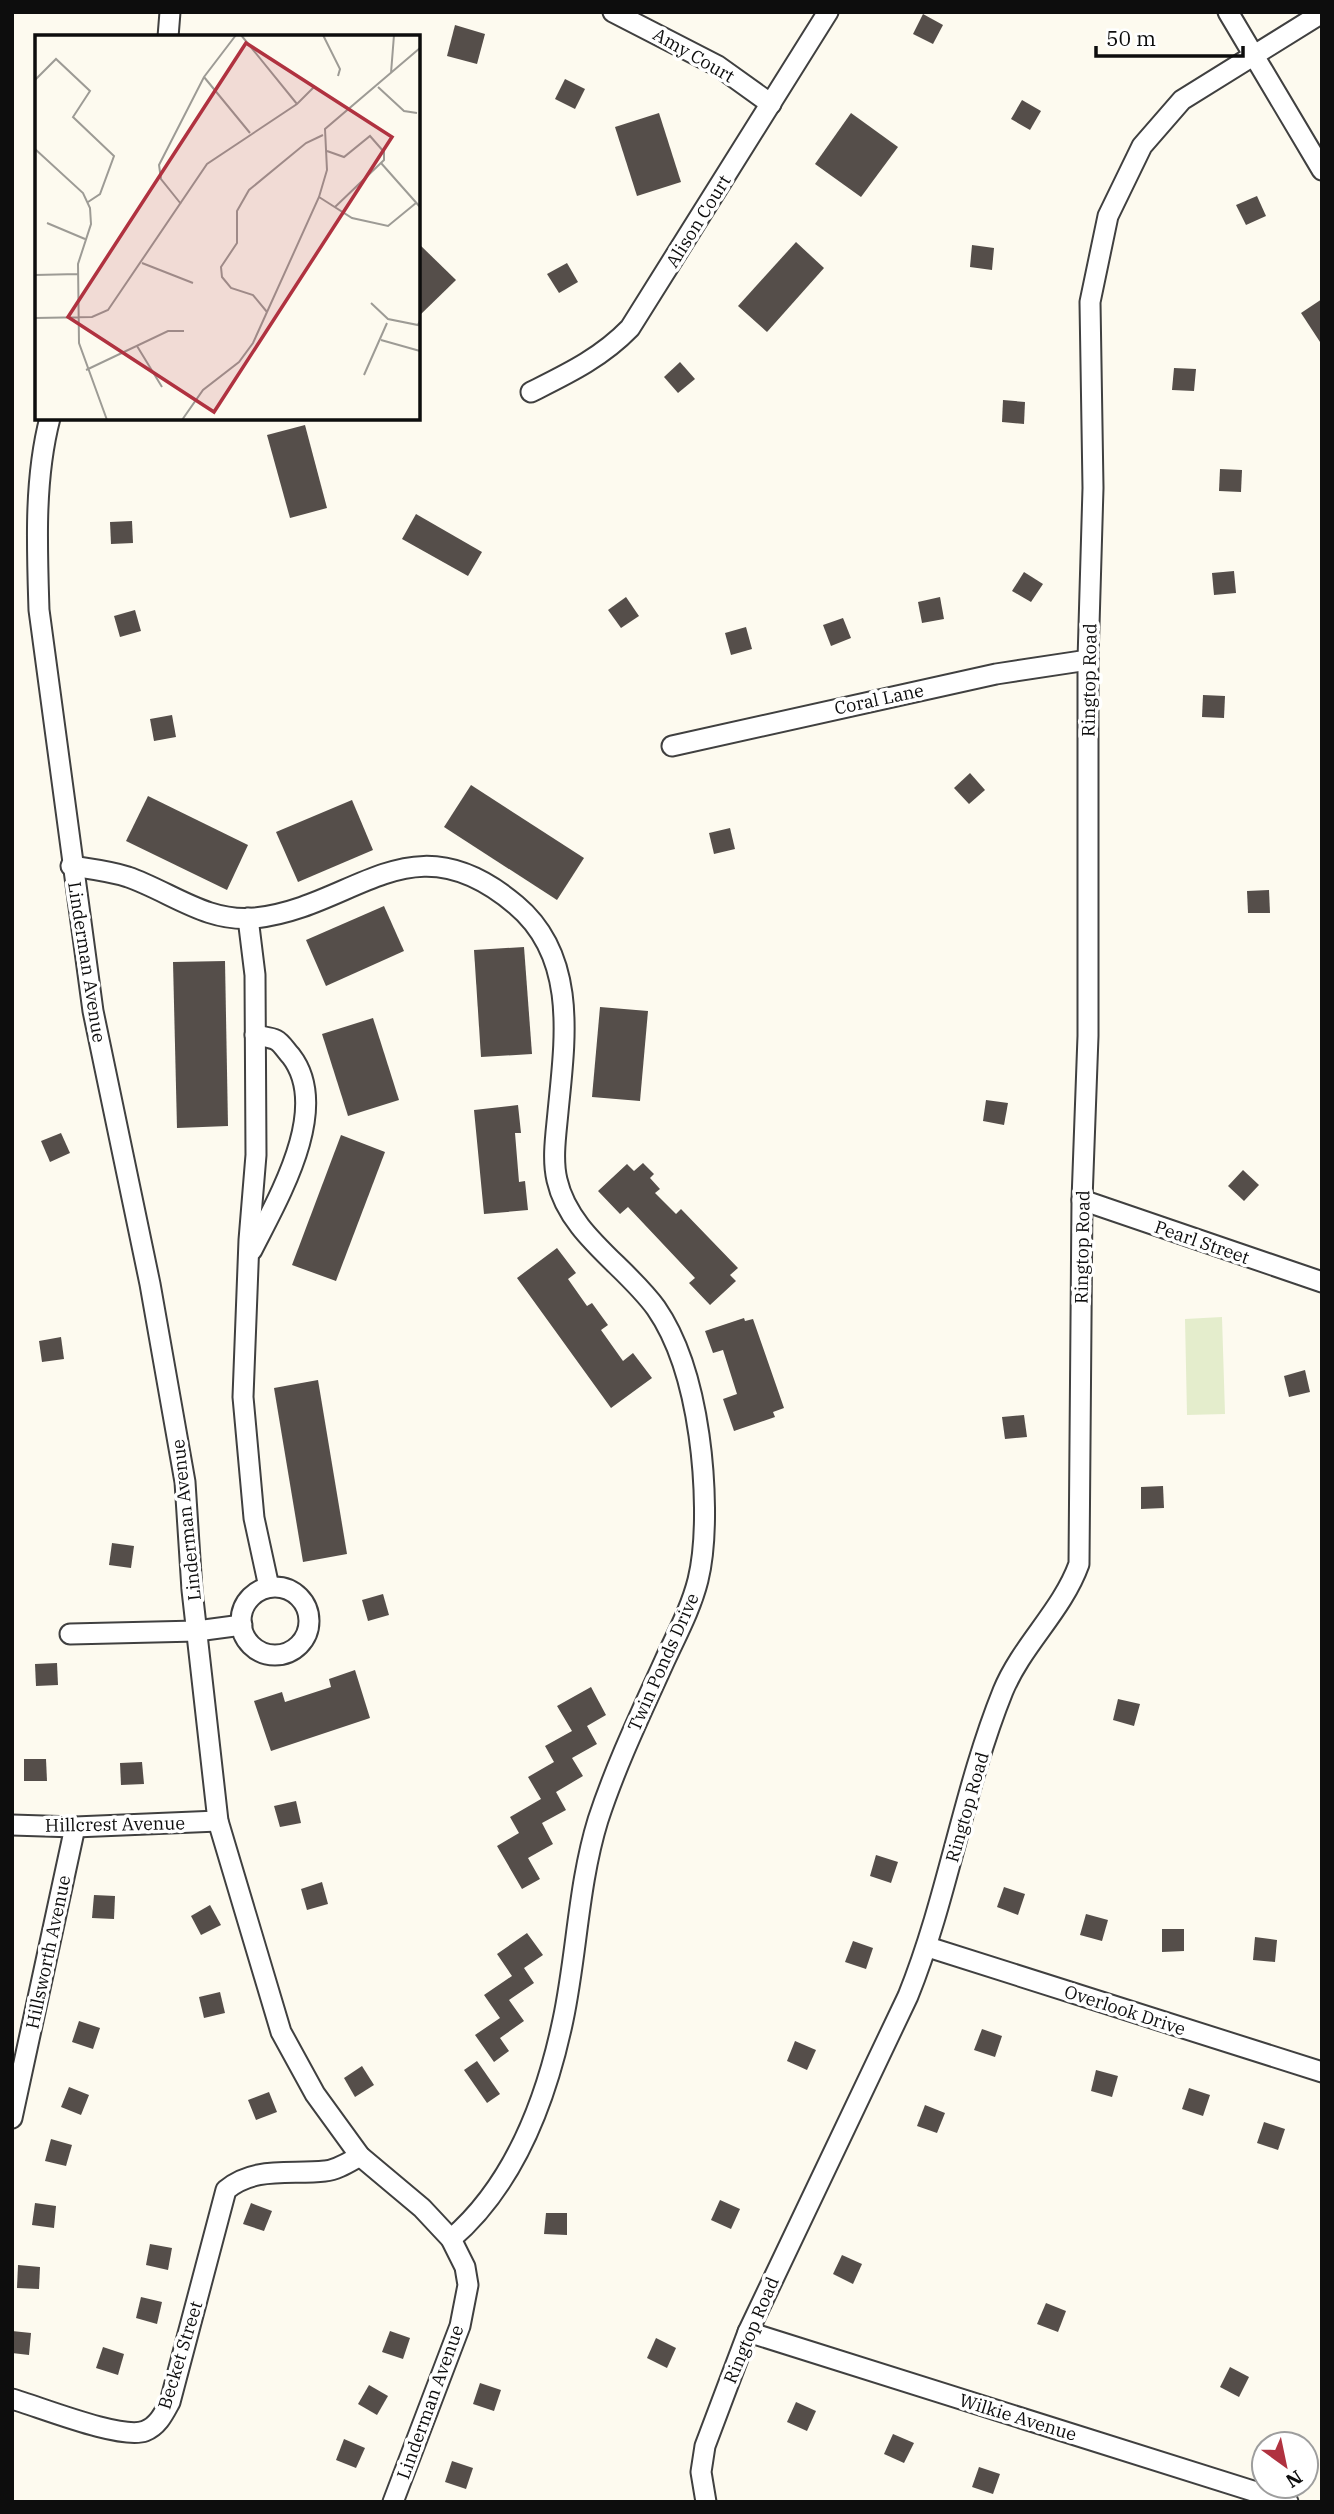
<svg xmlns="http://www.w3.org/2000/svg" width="1334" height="2514" font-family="'IBM Plex Serif',serif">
	<rect width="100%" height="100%" fill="#fdfaef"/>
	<!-- pitch -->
	<polygon fill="#e4edcc" points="1222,1317 1225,1414 1187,1415 1185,1319"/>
	<!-- building -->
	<g fill="#554e4a">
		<polygon points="923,14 943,25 933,44 913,34"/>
		<polygon points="455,25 485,34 477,64 447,56"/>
		<polygon points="565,79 585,89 575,109 555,99"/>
		<polygon points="1022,100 1041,111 1030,130 1011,119"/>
		<polygon points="659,113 681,182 637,196 615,127"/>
		<polygon points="851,113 898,147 861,197 815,164"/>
		<polygon points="1257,196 1266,216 1246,225 1236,205"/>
		<polygon points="796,242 824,268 767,332 738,306"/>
		<polygon points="418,243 456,280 418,317"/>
		<polygon points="972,245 994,248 992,270 970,267"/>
		<polygon points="567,263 578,282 559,293 547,274"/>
		<polygon points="1322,299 1322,345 1301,313"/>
		<polygon points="680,362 695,379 678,393 664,377"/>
		<polygon points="1174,368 1196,369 1194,391 1172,390"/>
		<polygon points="1003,400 1025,402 1024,424 1002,422"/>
		<polygon points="305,425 327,508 290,518 267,435"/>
		<polygon points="1220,469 1242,470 1241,492 1219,491"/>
		<polygon points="416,514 482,552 468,576 402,539"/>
		<polygon points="132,521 133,543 111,544 110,522"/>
		<polygon points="1234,571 1236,593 1214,595 1212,573"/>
		<polygon points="1024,572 1043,584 1031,602 1012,591"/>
		<polygon points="626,597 639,616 621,628 608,610"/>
		<polygon points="940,597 944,619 922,623 918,602"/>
		<polygon points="135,610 141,631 120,637 114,616"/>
		<polygon points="843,618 851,638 831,646 823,625"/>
		<polygon points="746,627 752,649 731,655 725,633"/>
		<polygon points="1203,695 1225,696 1224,718 1202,717"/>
		<polygon points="172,715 176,737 154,741 150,719"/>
		<polygon points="970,773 985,790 969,804 954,788"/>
		<polygon points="471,785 584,858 557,900 444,827"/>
		<polygon points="148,796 248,845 227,890 126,841"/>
		<polygon points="352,800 373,850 298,882 276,832"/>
		<polygon points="730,828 735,849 714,854 709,833"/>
		<polygon points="1269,890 1270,913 1248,913 1247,891"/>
		<polygon points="384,906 404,951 326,986 306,940"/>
		<polygon points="524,947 532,1054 481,1057 474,950"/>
		<polygon points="225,961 228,1126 177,1128 173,962"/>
		<polygon points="600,1007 648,1011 640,1101 592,1097"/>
		<polygon points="373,1018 399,1100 348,1116 322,1034"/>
		<polygon points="986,1100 1008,1103 1004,1125 983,1121"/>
		<polygon points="518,1105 521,1133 515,1133 519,1182 525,1181 528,1210 484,1214 474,1110"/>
		<polygon points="61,1133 70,1153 50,1162 41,1141"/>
		<polygon points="341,1135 385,1152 336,1281 292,1265"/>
		<polygon points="643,1163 654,1174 650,1178 660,1189 655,1193 676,1214 681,1209 738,1268 730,1275 736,1281 710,1305 689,1283 695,1278 628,1207 620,1214 598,1191 627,1164 634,1171"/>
		<polygon points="1243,1170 1259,1185 1244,1201 1228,1186"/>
		<polygon points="557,1248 576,1273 568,1279 587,1306 592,1303 608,1325 601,1330 623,1361 633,1353 652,1378 611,1408 517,1278"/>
		<polygon points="744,1318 745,1321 753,1319 784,1408 773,1412 775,1417 734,1431 723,1399 737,1394 723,1350 713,1353 705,1331"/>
		<polygon points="61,1337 64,1359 42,1362 39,1341"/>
		<polygon points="1305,1370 1310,1392 1289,1397 1284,1376"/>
		<polygon points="318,1380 347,1554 303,1562 274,1388"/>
		<polygon points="1024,1415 1027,1437 1005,1439 1002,1417"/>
		<polygon points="1163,1486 1164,1508 1141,1509 1141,1487"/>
		<polygon points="112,1543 134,1546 131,1568 109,1565"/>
		<polygon points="383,1594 389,1615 368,1621 362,1600"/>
		<polygon points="57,1663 58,1685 36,1686 35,1664"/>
		<polygon points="355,1670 370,1718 271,1751 254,1701 282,1692 285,1702 331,1687 329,1679"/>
		<polygon points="591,1687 606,1715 587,1726 597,1744 572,1758 583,1776 556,1792 566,1810 542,1823 553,1844 528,1858 540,1879 522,1889 497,1846 519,1833 510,1817 541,1799 528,1777 554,1762 545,1746 572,1731 557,1706"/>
		<polygon points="1118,1699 1140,1704 1134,1726 1113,1720"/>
		<polygon points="24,1759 46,1759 47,1781 24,1781"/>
		<polygon points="142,1762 144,1784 121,1785 120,1763"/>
		<polygon points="296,1801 301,1823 280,1827 274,1806"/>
		<polygon points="876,1855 898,1862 891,1883 870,1876"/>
		<polygon points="322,1882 328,1904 307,1910 301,1889"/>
		<polygon points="1004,1887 1025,1894 1018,1915 997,1907"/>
		<polygon points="94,1895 115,1896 114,1919 92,1918"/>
		<polygon points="210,1905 221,1925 201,1935 191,1916"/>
		<polygon points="1086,1914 1108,1920 1102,1941 1080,1935"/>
		<polygon points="1162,1929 1184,1929 1184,1951 1162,1952"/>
		<polygon points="527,1933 543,1955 524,1968 534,1983 509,2000 524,2021 500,2038 509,2051 494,2062 475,2035 500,2018 484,1995 512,1976 497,1954"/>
		<polygon points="1255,1937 1277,1940 1275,1962 1253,1960"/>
		<polygon points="853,1941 873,1948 866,1969 845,1962"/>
		<polygon points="220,1992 225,2013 204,2018 199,1997"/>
		<polygon points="79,2021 100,2028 93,2049 72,2042"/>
		<polygon points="982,2029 1002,2036 995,2057 974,2050"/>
		<polygon points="795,2041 816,2050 807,2070 787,2061"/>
		<polygon points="477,2061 500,2094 487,2103 464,2070"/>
		<polygon points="362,2066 374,2085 355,2097 344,2078"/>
		<polygon points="1096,2070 1118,2076 1112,2097 1091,2091"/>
		<polygon points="69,2087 89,2095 81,2115 61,2107"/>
		<polygon points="1189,2088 1210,2095 1203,2116 1182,2109"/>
		<polygon points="269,2092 277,2112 256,2120 248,2100"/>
		<polygon points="925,2105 945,2113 937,2133 917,2126"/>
		<polygon points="1264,2122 1285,2129 1278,2150 1257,2143"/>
		<polygon points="51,2139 72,2145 66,2166 45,2161"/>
		<polygon points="720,2200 740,2209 731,2229 711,2220"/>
		<polygon points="35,2203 56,2206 54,2228 32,2225"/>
		<polygon points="251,2203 272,2211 264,2231 243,2224"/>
		<polygon points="546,2213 567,2213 567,2235 544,2234"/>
		<polygon points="150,2244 172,2248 168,2270 146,2265"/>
		<polygon points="842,2255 862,2264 853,2284 833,2274"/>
		<polygon points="18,2265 40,2267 39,2289 17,2288"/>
		<polygon points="141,2297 162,2302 157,2324 136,2318"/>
		<polygon points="1046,2303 1066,2311 1058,2332 1037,2324"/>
		<polygon points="12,2331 31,2333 29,2355 12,2353"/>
		<polygon points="390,2331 410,2338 403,2359 382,2352"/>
		<polygon points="656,2338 676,2348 667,2368 647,2358"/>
		<polygon points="103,2347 124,2354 118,2375 96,2368"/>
		<polygon points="1230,2367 1249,2377 1239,2397 1220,2387"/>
		<polygon points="480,2383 501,2390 494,2411 473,2404"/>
		<polygon points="369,2385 388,2396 377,2415 358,2404"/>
		<polygon points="796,2402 816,2411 807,2431 787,2422"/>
		<polygon points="893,2434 914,2443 904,2463 884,2454"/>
		<polygon points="344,2439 365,2448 356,2468 336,2460"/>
		<polygon points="452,2461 473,2468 466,2489 445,2482"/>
		<polygon points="979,2467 1000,2474 993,2494 972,2487"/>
	</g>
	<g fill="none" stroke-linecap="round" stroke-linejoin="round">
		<defs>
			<g id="minor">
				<polyline points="613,12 718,66 771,104"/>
				<polyline points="1228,12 1322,170"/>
				<polyline points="168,37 170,12"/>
				<path d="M531 392C567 374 601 358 630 328L828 12"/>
				<path d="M50 418C34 479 37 547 39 610L93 1011 150 1284 185 1482 192 1590 218 1821 281 2032 315 2094 360 2156 422 2208 451 2239 465 2267 468 2285 460 2326 393 2502"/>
				<polyline points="672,746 996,674 1088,660"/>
				<path d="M71 866C90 869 109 871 128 877 171 892 207 923 255 918 356 907 411 816 516 905 578 957 565 1040 558 1112 556 1134 552 1159 557 1180 569 1234 625 1265 656 1308 681 1344 693 1393 699 1435 705 1477 708 1539 698 1580 691 1608 677 1634 665 1660 641 1713 616 1765 598 1820 578 1885 577 1954 563 2020 546 2101 514 2185 451 2239"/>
				<polyline points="248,918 255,975 256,1155 249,1240 243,1397 254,1518 269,1587"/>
				<polyline points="1082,1200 1322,1282"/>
				<path d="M252 1250C277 1200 332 1109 291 1056 286 1051 282 1043 276 1040 270 1037 262 1037 255 1035"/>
				<circle cx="275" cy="1621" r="34"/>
				<polyline points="70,1634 197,1631 242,1625"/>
				<polyline points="12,1825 75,1827 218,1821"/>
				<polyline points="928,1947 1322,2072"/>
				<polyline points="12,2118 75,1827"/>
				<polyline points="748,2332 1288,2502"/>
				<path d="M12 2399C40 2407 121 2440 145 2431 158 2426 164 2413 170 2402L226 2190C254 2166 291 2175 325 2171 337 2170 349 2162 360 2156"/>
				<path d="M706 2502 701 2472 705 2446 748 2332 908 1996C948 1897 963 1790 1003 1691 1022 1645 1062 1611 1079 1564L1082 1200 1088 1036V660L1093 488 1090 302 1108 216 1142 146 1182 100 1322 13"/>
			</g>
		</defs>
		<!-- minor casing -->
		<use href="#minor" stroke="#404040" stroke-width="23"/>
		<!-- minor -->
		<use href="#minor" stroke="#fff" stroke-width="19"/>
	</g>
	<g text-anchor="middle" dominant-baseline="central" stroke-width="7" stroke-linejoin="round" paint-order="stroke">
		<!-- street labels -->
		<g font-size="18" fill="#0d0d0d" stroke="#fff">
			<text transform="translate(694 55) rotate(30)">Amy Court</text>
			<text transform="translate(698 221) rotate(-58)">Alison Court</text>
			<text transform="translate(1089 680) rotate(-89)">Ringtop Road</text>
			<text transform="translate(879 699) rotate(-12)">Coral Lane</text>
			<text transform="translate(87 962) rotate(81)">Linderman Avenue</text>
			<text transform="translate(1202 1242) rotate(19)">Pearl Street</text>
			<text transform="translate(1082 1247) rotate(-89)">Ringtop Road</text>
			<text transform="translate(186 1520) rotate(-96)">Linderman Avenue</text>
			<text transform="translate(663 1662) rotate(-66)">Twin Ponds Drive</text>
			<text transform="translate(967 1807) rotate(-74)">Ringtop Road</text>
			<text transform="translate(115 1824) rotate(-1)">Hillcrest Avenue</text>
			<text transform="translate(48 1952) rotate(-78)">Hillsworth Avenue</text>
			<text transform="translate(1125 2010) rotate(18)">Overlook Drive</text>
			<text transform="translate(751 2330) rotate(-67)">Ringtop Road</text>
			<text transform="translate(180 2355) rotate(-73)">Becket Street</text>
			<text transform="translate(430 2402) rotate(-70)">Linderman Avenue</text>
			<text transform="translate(1018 2417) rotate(17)">Wilkie Avenue</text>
		</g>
	</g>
	<!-- overview -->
	<g transform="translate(35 35)">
		<rect width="385" height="385" fill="#fdfaef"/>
		<path fill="none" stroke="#9d9b95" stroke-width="2" d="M206 0 262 69M288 0 305 34 303 41M356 38 359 0M169 42 215 98M0 45 21 24 55 56 38 82 79 121 65 159 53 167M343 52 369 76 382 78M0 114 48 158 55 173 56 189 43 229 44 308 72 385M292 116 309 122 335 101 349 117V125L300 172M346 128 385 172M284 162 317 183 353 191 381 168M146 169 126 144 124 130 169 42 201 0M12 188 50 204M107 228 158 248M0 240 43 239M336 268 353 284 383 290 385 286M232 277 218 260 196 253 187 242 186 232 202 208V176L214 155 271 108 288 100M0 283 57 282 73 275 172 129 262 69 280 51M346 305 385 316M102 311 127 352M51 335 133 296H149M329 340 352 288M147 385 168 355 204 327 218 308 284 162 292 135 290 94 385 13"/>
		<path fill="#b03240" fill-opacity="0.15" stroke="#b03240" stroke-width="3.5" d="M211 8 357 102 179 377 33 282Z"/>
		<rect width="385" height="385" fill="none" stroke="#0d0d0d" stroke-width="3.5"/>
	</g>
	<!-- border -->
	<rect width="1334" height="2514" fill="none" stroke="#0d0d0d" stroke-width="28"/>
	<!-- north arrow -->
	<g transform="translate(1285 2465) rotate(147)"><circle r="33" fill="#ffffff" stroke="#9e9e9e" stroke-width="2"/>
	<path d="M0-5L12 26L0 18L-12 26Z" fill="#b03240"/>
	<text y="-10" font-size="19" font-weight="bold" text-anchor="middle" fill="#0d0d0d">N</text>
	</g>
	<!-- scale -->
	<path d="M1096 46v10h147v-10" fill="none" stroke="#0d0d0d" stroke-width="3.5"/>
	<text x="1106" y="46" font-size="21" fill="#0d0d0d" stroke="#ffffff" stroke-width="5" paint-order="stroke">50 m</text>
</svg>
